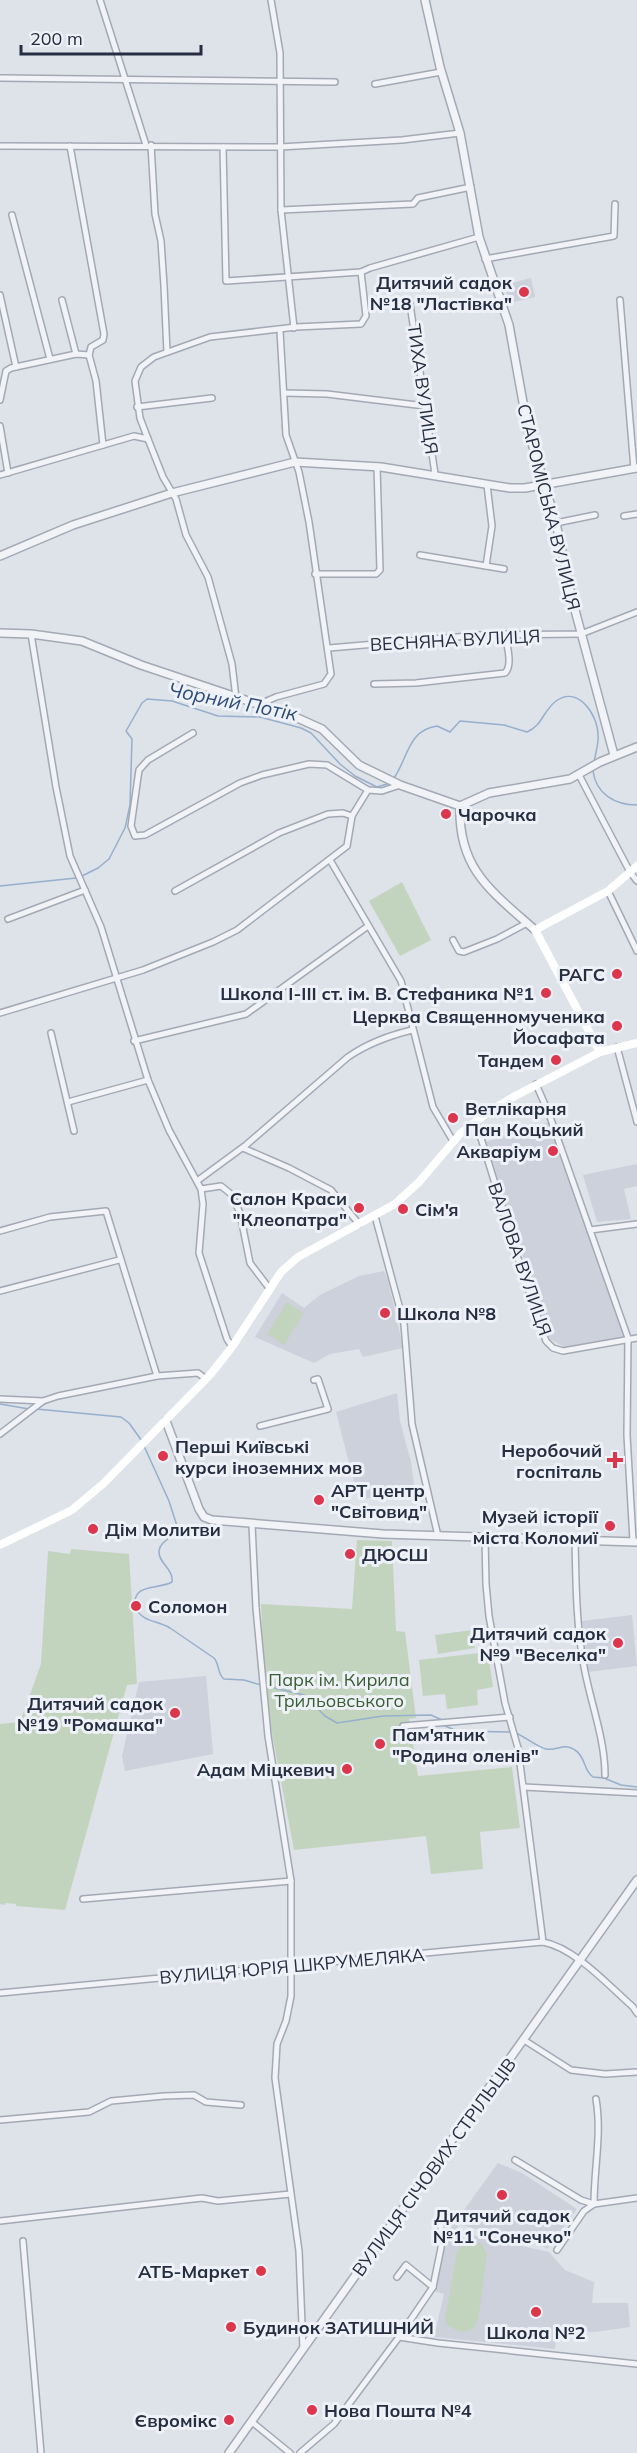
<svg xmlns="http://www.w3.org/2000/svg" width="637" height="2453" font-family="Mulish,sans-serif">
	<rect width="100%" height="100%" fill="#dee2e9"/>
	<!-- built -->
	<g fill="#ccd1db">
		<polygon points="531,278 535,297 510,303 504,285"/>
		<polygon points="549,1122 625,1337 564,1347 550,1339 486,1142"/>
		<polygon points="637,1164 637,1186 624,1189 631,1219 597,1222 583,1175"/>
		<polygon points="384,1271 388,1280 403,1348 363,1357 359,1349 330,1354 314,1363 255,1337 282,1293 304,1308 320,1295 359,1276"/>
		<polygon points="397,1393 400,1421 411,1462 414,1486 362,1500 355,1486 336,1412"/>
		<polygon points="632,1615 637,1666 588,1672 582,1621"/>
		<polygon points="206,1676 213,1754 125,1771 122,1756 139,1682"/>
		<polygon points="498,2163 522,2173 577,2209 547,2249 527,2234 490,2233 462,2225 457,2221 458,2232 549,2252 565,2270 594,2282 592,2303 628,2303 630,2327 595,2332 557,2330 555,2349 434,2337 444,2294 434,2291 444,2223 456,2221"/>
	</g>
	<!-- green -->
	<g fill="#c3d4be">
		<polygon points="402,882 431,940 400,956 369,901"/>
		<polygon points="287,1302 304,1313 284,1345 267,1334"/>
		<polygon points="357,1540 392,1541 396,1631 405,1632 416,1718 409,1719 418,1776 512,1767 520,1828 480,1832 483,1869 431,1874 426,1836 294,1850 271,1728 264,1671 261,1604 352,1609"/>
		<polygon points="71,1549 129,1554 137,1684 127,1685 65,1910 16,1906 16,1904 5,1903 5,1905 0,1904 0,1724 20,1722 41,1664 48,1551 70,1554"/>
		<polygon points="472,1630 475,1648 438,1654 435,1635"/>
		<polygon points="488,1652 493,1687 477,1690 478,1705 447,1709 445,1694 423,1696 419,1660"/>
		<polygon points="473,2242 482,2244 487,2255 478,2321 473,2329 461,2332 448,2326 445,2319 457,2252 463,2244"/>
	</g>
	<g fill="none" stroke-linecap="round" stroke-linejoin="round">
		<!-- stream -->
		<g stroke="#95afcd" stroke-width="1.5">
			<path d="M593 771C596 794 615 805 637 805"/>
			<path d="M394 778C408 758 408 730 437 726L450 732 460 721 504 725 527 732C542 726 543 711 556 701 578 685 598 715 598 735 599 744 595 754 594 763"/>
			<polyline points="82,876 98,868 109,859 125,828 130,805 132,739 126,731 142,703 147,699 172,701 218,716 260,717 301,728 311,733 340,764 355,776 377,787 387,784"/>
			<polyline points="0,886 76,878"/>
			<polyline points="0,1404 29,1409"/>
			<polyline points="36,1409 121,1417 129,1423 142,1441"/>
			<path d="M144 1446 169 1501 178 1529C174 1537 160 1541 159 1551 158 1563 174 1569 172 1582 159 1590 132 1582 135 1607 143 1623 157 1620 170 1628 185 1638 199 1648 214 1658 220 1665 217 1674 224 1679L244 1680 261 1685"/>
			<polyline points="266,1686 304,1695 325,1716 337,1723 383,1716 431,1715 442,1720"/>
			<polyline points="443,1725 457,1731 511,1732"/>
			<path d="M516 1733C525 1737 539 1748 546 1749 557 1751 565 1742 575 1750 586 1757 583 1770 593 1777L604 1778 621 1785 637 1787"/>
		</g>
		<defs>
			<g id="minor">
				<polyline points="100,0 146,145"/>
				<polyline points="271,0 280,53 281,210 294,328"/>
				<polyline points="0,78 335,82"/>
				<polyline points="375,84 441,72"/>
				<polyline points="151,145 155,214 161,241 164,286 167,352"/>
				<polyline points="0,146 280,147 402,140 460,133"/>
				<polyline points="70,146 104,334 103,340 91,347 89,355"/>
				<polyline points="223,147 226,281 361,272"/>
				<polyline points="281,210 413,204 418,198 471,187"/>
				<polyline points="12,215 50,359"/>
				<polyline points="485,259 614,236 615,204"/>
				<polyline points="0,295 16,367"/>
				<polyline points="62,300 76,354"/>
				<polyline points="620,300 634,469"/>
				<polyline points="410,304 435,474"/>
				<polyline points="89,355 96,381 103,445"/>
				<polyline points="284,393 327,394 425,406"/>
				<polyline points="0,400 6,371 11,368 76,354 89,355"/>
				<polyline points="137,407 212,398"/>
				<polyline points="0,426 8,473"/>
				<polyline points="148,439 163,477 176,499 186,535 208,577 232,664 236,698"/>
				<polyline points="0,475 134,436 148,439 140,418 135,381 141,367 154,357 210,337 296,327 361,324 366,316 361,272 370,268 479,237"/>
				<polyline points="624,516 637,514"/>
				<polyline points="556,523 595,515"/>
				<polyline points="420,555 504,569"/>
				<polyline points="486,566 492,526 487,485"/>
				<polyline points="315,574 376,574 380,570 377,466"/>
				<polyline points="31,634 56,787 70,856 101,927 148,1080 169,1130 201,1189 203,1204 199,1253 227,1339 232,1347"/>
				<polyline points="329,648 480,635 581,634 637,612"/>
				<path d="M374 684 416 683 505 673C513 665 507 646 505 634"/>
				<polyline points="260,704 276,697 324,684 331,674 309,522 299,472 286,435 280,331"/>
				<polyline points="193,733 148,760 139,770 131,826 135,836 145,835 240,783 262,775 309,764 327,765 368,790 382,791 400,785"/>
				<polyline points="579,775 630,872 637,881"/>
				<polyline points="330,860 401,981 433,1107 453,1141"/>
				<polyline points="175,891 279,833 328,814 343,813 352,816 368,790"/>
				<polyline points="608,891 637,951"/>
				<polyline points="8,919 85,890"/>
				<polyline points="453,940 459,951 464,952 497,939 527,923"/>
				<polyline points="0,1013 143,970 213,942 237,930 347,846 352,816"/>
				<polyline points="51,1033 74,1131"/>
				<polyline points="134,1041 246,1014 368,926"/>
				<polyline points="617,1047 637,1122"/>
				<polyline points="536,1084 549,1114 628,1338 627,1435 633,1541"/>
				<polyline points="68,1102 148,1080"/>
				<polyline points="476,1122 522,1271 546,1341 553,1348 563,1351 637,1338"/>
				<polyline points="243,1148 289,1168 331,1190 359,1224"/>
				<path d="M197 1181 246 1145 348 1057C368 1043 388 1036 412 1030"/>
				<polyline points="201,1189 221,1186 231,1194 240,1213 250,1263 269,1288"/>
				<polyline points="375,1216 404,1324 412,1424 438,1536"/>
				<polyline points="590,1230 637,1224"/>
				<polyline points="0,1231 50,1217 106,1211 157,1376"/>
				<polyline points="0,1291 119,1260"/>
				<polyline points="0,1399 43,1401"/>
				<polyline points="260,1426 328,1409 318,1379 314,1380"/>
				<polyline points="0,1434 43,1401 58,1396 157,1376 198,1373 206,1379"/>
				<polyline points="252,1525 256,1608 268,1736 291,1881 291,1996 286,2021 277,2044 275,2078 299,2251 303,2349"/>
				<polyline points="485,1538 486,1584 489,1616 505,1703 518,1748 543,1942"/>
				<path d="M575 1540C576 1581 576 1621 583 1661 589 1699 605 1737 605 1775"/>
				<polyline points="403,1726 510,1717"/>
				<polyline points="524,1787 637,1793"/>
				<polyline points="83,1899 291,1881"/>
				<path d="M0 1993 543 1942C575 1948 608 1985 633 2007L637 2013"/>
				<polyline points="524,2040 571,2070 605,2074 637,2072"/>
				<polyline points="0,2120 89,2112 111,2101 164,2096 194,2095 206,2102 241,2105"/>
				<polyline points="515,2160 581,2200 594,2204 637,2198"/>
				<polyline points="0,2221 202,2198 218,2201 291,2194"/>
				<polyline points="23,2241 41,2453"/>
				<path d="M557 2250 584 2211 594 2204C594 2168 602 2134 596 2099"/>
				<polyline points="397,2277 406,2265 433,2287"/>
				<polyline points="399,2337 433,2287 441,2248 441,2221"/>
				<polyline points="252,2422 290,2453"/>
				<polyline points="300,2453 334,2424 399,2337 438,2343 637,2364"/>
			</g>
			<g id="tertiary">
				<polyline points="425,0 440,67 460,133 479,237 509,325 528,430 556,523 572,599 614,755"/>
				<polyline points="0,556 73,525 172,493 295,462 381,467 510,488 525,488 637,468"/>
				<polyline points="0,633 31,634 82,641 141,665 293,716 322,729 359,765 400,785 460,806"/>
				<polyline points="460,806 489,793 570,779 600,762 637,747"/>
				<path d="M460 806C458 869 491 891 535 930"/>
				<polyline points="166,1421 199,1509 204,1517 212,1520 383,1534 637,1542"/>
				<polyline points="229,2453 637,1880"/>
			</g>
		</defs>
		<!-- minor casing -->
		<use href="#minor" stroke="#a3a9b4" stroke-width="8"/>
		<!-- tertiary casing -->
		<use href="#tertiary" stroke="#a3a9b4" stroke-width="10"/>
		<!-- minor -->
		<use href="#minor" stroke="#f1f3f7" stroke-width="5"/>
		<!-- tertiary -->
		<use href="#tertiary" stroke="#f1f3f7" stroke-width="7"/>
		<!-- secondary -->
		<g stroke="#fff" stroke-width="8">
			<polyline points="600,1052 535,930 608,891 637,866"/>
			<polyline points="0,1545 72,1510 104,1483 210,1375 232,1347 281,1272 298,1257 395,1204 419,1182 460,1134 484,1115 515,1096 600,1052 637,1043"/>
		</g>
	</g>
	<!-- markers -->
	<g fill="#db364c" stroke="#eef1f7" stroke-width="2">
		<circle cx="524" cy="292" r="6"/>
		<circle cx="446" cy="814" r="6"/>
		<circle cx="617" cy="974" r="6"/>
		<circle cx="546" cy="993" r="6"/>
		<circle cx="617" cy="1026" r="6"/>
		<circle cx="556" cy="1060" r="6"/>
		<circle cx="453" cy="1118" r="6"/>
		<circle cx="553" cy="1151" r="6"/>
		<circle cx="359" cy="1208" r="6"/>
		<circle cx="403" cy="1209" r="6"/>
		<circle cx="385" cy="1313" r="6"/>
		<circle cx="163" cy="1456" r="6"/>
		<path d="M612 1451h6v6h6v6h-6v6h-6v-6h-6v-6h6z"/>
		<circle cx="319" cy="1500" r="6"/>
		<circle cx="610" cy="1526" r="6"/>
		<circle cx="93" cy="1529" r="6"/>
		<circle cx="350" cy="1554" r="6"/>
		<circle cx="136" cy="1606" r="6"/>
		<circle cx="618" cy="1643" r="6"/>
		<circle cx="175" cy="1713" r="6"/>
		<circle cx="380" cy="1744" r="6"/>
		<circle cx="347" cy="1769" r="6"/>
		<circle cx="502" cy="2195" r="6"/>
		<circle cx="261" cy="2271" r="6"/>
		<circle cx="536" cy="2312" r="6"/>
		<circle cx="231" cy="2327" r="6"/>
		<circle cx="312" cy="2410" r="6"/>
		<circle cx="229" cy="2420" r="6"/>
	</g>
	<g text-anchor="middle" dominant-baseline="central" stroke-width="6" stroke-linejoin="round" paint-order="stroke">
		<!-- poi labels -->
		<g font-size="18" font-weight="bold" fill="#262f42" stroke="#eef1f7" text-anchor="end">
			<text x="512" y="282">Дитячий садок<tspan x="512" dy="21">№18 "Ластівка"</tspan></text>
			<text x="458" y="814" text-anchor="start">Чарочка</text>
			<text x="605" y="974">РАГС</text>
			<text x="534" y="993">Школа I-III ст. ім. В. Стефаника №1</text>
			<text x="605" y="1016">Церква Священномученика<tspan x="605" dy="21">Йосафата</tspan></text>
			<text x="544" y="1060">Тандем</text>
			<text x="465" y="1108" text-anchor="start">Ветлікарня<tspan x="465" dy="21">Пан Коцький</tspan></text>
			<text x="541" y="1151">Акваріум</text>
			<text x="347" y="1198">Салон Краси<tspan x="347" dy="21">"Клеопатра"</tspan></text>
			<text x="415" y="1209" text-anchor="start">Сім'я</text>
			<text x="397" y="1313" text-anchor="start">Школа №8</text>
			<text x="175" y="1446" text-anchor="start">Перші Київські<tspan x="175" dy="21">курси іноземних мов</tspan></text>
			<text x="602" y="1450">Неробочий<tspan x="602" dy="21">госпіталь</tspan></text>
			<text x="331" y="1490" text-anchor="start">АРТ центр<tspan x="331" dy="21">"Світовид"</tspan></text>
			<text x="598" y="1516">Музей історії<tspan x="598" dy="21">міста Коломиї</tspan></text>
			<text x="105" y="1529" text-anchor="start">Дім Молитви</text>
			<text x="362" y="1554" text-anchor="start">ДЮСШ</text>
			<text x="148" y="1606" text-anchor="start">Соломон</text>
			<text x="606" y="1633">Дитячий садок<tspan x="606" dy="21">№9 "Веселка"</tspan></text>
			<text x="163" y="1703">Дитячий садок<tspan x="163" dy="21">№19 "Ромашка"</tspan></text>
			<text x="392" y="1734" text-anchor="start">Пам'ятник<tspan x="392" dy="21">"Родина оленів"</tspan></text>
			<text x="335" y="1769">Адам Міцкевич</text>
			<text x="502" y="2215" text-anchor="middle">Дитячий садок<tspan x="502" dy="21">№11 "Сонечко"</tspan></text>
			<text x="249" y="2271">АТБ-Маркет</text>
			<text x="243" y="2327" text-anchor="start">Будинок ЗАТИШНИЙ</text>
			<text x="536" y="2332" text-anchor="middle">Школа №2</text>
			<text x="324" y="2410" text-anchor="start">Нова Пошта №4</text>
			<text x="217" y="2420">Євромікс</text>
		</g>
		<!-- street labels -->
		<g font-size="18" fill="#262f42" stroke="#eef1f7">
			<text transform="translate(423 389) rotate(82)">ТИХА ВУЛИЦЯ</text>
			<text transform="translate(549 507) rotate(76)">СТАРОМІСЬКА ВУЛИЦЯ</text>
			<text transform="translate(455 640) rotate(-3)">ВЕСНЯНА ВУЛИЦЯ</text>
			<text transform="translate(520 1259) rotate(71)">ВАЛОВА ВУЛИЦЯ</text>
			<text transform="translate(292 1966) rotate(-5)">ВУЛИЦЯ ЮРІЯ ШКРУМЕЛЯКА</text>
			<text transform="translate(434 2167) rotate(-54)">ВУЛИЦЯ СІЧОВИХ СТРІЛЬЦІВ</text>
		</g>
		<!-- park labels -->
		<g font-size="18" fill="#395f32" stroke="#eef1f7">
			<text x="339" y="1679">Парк ім. Кирила<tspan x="339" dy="21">Трильовського</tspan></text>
		</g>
		<!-- water labels -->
		<g font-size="20" font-style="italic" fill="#2c4d7a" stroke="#eef1f7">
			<text transform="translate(233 701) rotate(11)">Чорний Потік</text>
		</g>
	</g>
	<!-- scale -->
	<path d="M21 45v9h180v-9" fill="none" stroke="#262f42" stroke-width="3"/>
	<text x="30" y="45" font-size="18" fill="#262f42" stroke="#eef1f7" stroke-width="4.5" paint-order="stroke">200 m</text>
</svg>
